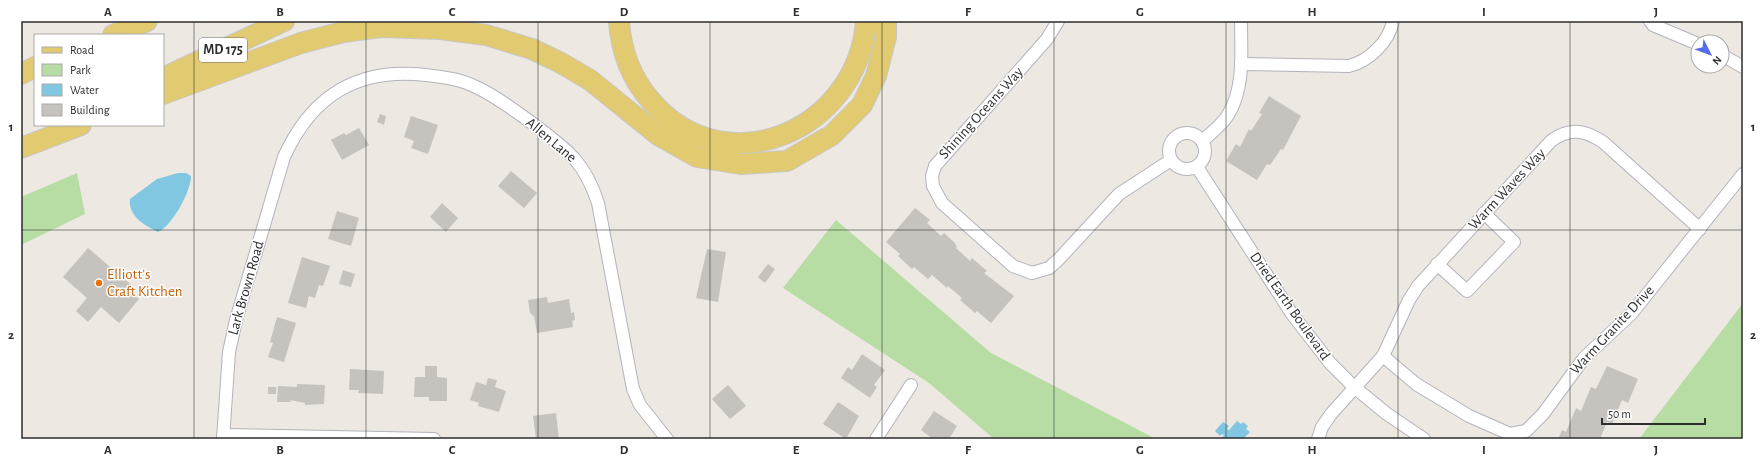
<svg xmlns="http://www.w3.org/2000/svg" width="1764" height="460" font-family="'Alegreya Sans',sans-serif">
	<rect width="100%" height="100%" fill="#ede8e2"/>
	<!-- green -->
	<g fill="#b7dda5">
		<polygon points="77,173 85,214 21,245 21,197"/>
		<polygon points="836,220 991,353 1156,439 994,439 929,383 783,288"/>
		<polygon points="1743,303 1743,439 1639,439"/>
	</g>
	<!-- water -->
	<g fill="#81c7e2">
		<path d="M178 173H186L191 176C191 191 172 226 158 232 144 225 128 216 130 199L157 179Z"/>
		<polygon points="1237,421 1241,424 1243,422 1248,426 1246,429 1250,432 1243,439 1221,439 1224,435 1222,434 1220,436 1215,431 1223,422 1229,426 1227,429 1229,430"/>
	</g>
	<!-- building -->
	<g fill="#c6c2bd">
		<polygon points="1269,96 1301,116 1283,150 1281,149 1270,165 1267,164 1257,180 1226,161 1236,144 1240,147 1249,129 1251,131 1262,114 1259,113"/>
		<polygon points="380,114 386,116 384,125 377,122"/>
		<polygon points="411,116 438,125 428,154 411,148 414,141 404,137"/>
		<polygon points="359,128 369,145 342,160 331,140 344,133 346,135"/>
		<polygon points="511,171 537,193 524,208 498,186"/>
		<polygon points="442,203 458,218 446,232 430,217"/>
		<polygon points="915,208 930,220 927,223 941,236 944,233 954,242 957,247 956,248 970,261 972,258 987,271 984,273 1014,296 991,323 977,311 975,313 960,300 962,298 948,286 947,288 932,275 928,279 914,267 912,269 898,256 900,254 886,242"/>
		<polygon points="337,211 359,218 351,246 328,239"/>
		<polygon points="88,248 136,289 132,294 139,299 119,323 101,307 88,322 76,311 87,298 63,277"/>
		<polygon points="707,249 726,252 718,302 696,298"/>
		<polygon points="302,257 330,266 323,286 319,285 315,298 309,296 306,308 288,303"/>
		<polygon points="768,264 775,269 765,283 758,277"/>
		<polygon points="343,270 355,274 351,287 339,284"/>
		<polygon points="547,297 548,303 569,299 571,313 574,312 575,320 572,321 573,327 537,333 534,316 530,313 528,300"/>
		<polygon points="277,317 296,323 284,362 268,357 273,343 270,342"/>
		<polygon points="862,354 885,370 874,385 877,387 870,398 841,378 848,367 852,370"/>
		<polygon points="425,366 437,366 437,377 447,378 447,401 429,401 429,397 414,397 415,377 425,377"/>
		<polygon points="1607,366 1638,379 1628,403 1622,400 1612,424 1607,422 1600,439 1558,439 1562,430 1566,432 1576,408 1581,411 1591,387 1596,389"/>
		<polygon points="350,369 384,371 383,394 358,393 359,390 349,390"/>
		<polygon points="488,378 497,380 495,387 506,391 499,412 478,406 479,403 470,400 476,382 486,385"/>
		<polygon points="297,384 325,385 324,404 305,405 305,403 290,400 291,402 277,402 278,386 297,387"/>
		<polygon points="728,385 746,406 730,419 712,399"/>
		<rect x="268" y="387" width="8" height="7"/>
		<polygon points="838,402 859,416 846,439 823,424"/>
		<polygon points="934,411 957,426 949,439 933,439 921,430"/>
		<polygon points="556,413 559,439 536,439 533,416"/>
	</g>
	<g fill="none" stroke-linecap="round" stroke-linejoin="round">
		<defs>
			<g id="minor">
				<polyline points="1058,21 1047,39 935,166 932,176 933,186 942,203 1013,266 1032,273 1049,268 1059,259 1119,194 1171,160"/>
				<polyline points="1650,21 1653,25 1698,44"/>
				<polyline points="1722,55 1743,67"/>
				<path d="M1241 64 1349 66C1369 61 1389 42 1393 21"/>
				<circle cx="1187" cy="151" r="18"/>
				<path d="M1202 141C1211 133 1221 126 1228 115 1245 88 1241 51 1241 21"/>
				<polyline points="1197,167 1292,314 1330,363 1354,387 1387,414 1424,439"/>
				<polyline points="1437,264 1467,291 1514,242 1484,213"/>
				<polyline points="1383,356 1416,384 1469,416 1510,434 1526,431 1543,414 1584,358 1632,313 1743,174"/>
				<polyline points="223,435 434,439"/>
				<path d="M223 439 229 352 236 320 284 157C312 95 358 67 426 75 443 77 461 79 476 87 496 96 514 110 532 123 566 149 584 160 598 203L633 389 640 405 667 439"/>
				<polyline points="876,439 911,385"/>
				<path d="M1318 439 1322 427 1331 414 1383 356 1409 300 1418 286 1551 141C1569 127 1585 130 1603 142L1700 229"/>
			</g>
			<g id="primary">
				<path d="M619 21C621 52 631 78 651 101 726 188 858 130 866 21"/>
				<polyline points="113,35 147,21"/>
				<polyline points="21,74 35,67"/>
				<polyline points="163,78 284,21"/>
				<polyline points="163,94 301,43 343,32 381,27 440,29 486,35 532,49 561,63 590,80 658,135 697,157 741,164 787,161 832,135 862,105 876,76 886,37 886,21"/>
				<polyline points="21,148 81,125"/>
			</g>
		</defs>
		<!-- minor casing -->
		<use href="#minor" stroke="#b2b3bc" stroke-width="14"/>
		<!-- primary casing -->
		<use href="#primary" stroke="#c8c8c8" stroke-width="22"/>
		<!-- minor -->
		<use href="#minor" stroke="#fff" stroke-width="12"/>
		<!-- primary -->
		<use href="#primary" stroke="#e2ca71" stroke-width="20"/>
	</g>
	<!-- grid -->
	<path fill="none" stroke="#2d2d2d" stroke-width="1" stroke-opacity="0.55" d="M194 21V439M366 21V439M538 21V439M710 21V439M882 21V439M1054 21V439M1226 21V439M1398 21V439M1570 21V439M21 230H1743"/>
	<!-- markers -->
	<circle fill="#e8710a" stroke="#fff" stroke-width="1.5" cx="99" cy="283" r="4"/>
	<g text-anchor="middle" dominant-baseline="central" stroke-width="3" stroke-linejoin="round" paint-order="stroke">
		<!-- shield labels -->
		<rect fill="#fff" stroke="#6c6c6c" stroke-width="1" x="199" y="38" width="48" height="24" rx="3"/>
		<g font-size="14" font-weight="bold" fill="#2d2d2d">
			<text x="223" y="50">MD 175</text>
		</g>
		<!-- street labels -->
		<g font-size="15" fill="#2d2d2d" stroke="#fff">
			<text transform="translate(981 113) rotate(-48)">Shining Oceans Way</text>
			<text transform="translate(551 140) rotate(40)">Allen Lane</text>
			<text transform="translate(1507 189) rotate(-47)">Warm Waves Way</text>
			<text transform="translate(246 288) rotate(-74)">Lark Brown Road</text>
			<text transform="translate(1290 306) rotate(55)">Dried Earth Boulevard</text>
			<text transform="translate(1612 330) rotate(-47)">Warm Granite Drive</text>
		</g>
		<!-- food labels -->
		<g font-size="15" fill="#c56008" stroke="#fff" text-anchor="start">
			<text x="107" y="274">Elliott's<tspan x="107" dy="17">Craft Kitchen</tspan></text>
		</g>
	</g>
	<!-- border -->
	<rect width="1764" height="460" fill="none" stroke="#ffffff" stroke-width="44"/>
	<!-- legend -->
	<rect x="34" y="34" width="130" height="92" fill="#ffffff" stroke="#ababab"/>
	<rect x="42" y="47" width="20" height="6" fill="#e2ca71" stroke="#ababab"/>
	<text x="70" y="54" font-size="12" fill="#2d2d2d">Road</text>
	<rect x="42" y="64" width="20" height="12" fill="#b7dda5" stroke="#ababab"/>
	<text x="70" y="74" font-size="12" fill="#2d2d2d">Park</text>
	<rect x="42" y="84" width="20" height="12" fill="#81c7e2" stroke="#ababab"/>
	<text x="70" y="94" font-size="12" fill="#2d2d2d">Water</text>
	<rect x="42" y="104" width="20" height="12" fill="#c6c2bd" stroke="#ababab"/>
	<text x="70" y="114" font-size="12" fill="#2d2d2d">Building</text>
	<!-- north arrow -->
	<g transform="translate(1710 54) rotate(132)"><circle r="19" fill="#ffffff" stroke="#ababab"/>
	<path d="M0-3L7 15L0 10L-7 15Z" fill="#556de7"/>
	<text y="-6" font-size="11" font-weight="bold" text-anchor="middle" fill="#2d2d2d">N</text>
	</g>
	<!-- scale -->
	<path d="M1602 418v6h103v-6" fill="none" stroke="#2d2d2d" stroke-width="2"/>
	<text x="1608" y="418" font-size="12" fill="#2d2d2d" stroke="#ffffff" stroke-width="3" paint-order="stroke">50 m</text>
	<rect x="22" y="22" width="1720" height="416" fill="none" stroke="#2d2d2d" stroke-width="1.5"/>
	<g font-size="13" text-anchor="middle" font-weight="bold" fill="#2d2d2d">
		<text x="108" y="16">A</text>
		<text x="280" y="16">B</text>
		<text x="452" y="16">C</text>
		<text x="624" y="16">D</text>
		<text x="796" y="16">E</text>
		<text x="968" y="16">F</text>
		<text x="1140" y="16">G</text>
		<text x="1312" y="16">H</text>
		<text x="1484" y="16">I</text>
		<text x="1656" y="16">J</text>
		<text x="11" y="131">1</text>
		<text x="1753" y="131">1</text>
		<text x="11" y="339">2</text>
		<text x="1753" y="339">2</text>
		<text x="108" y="454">A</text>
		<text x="280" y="454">B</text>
		<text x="452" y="454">C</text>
		<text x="624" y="454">D</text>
		<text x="796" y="454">E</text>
		<text x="968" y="454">F</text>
		<text x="1140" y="454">G</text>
		<text x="1312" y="454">H</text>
		<text x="1484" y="454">I</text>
		<text x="1656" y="454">J</text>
	</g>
</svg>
